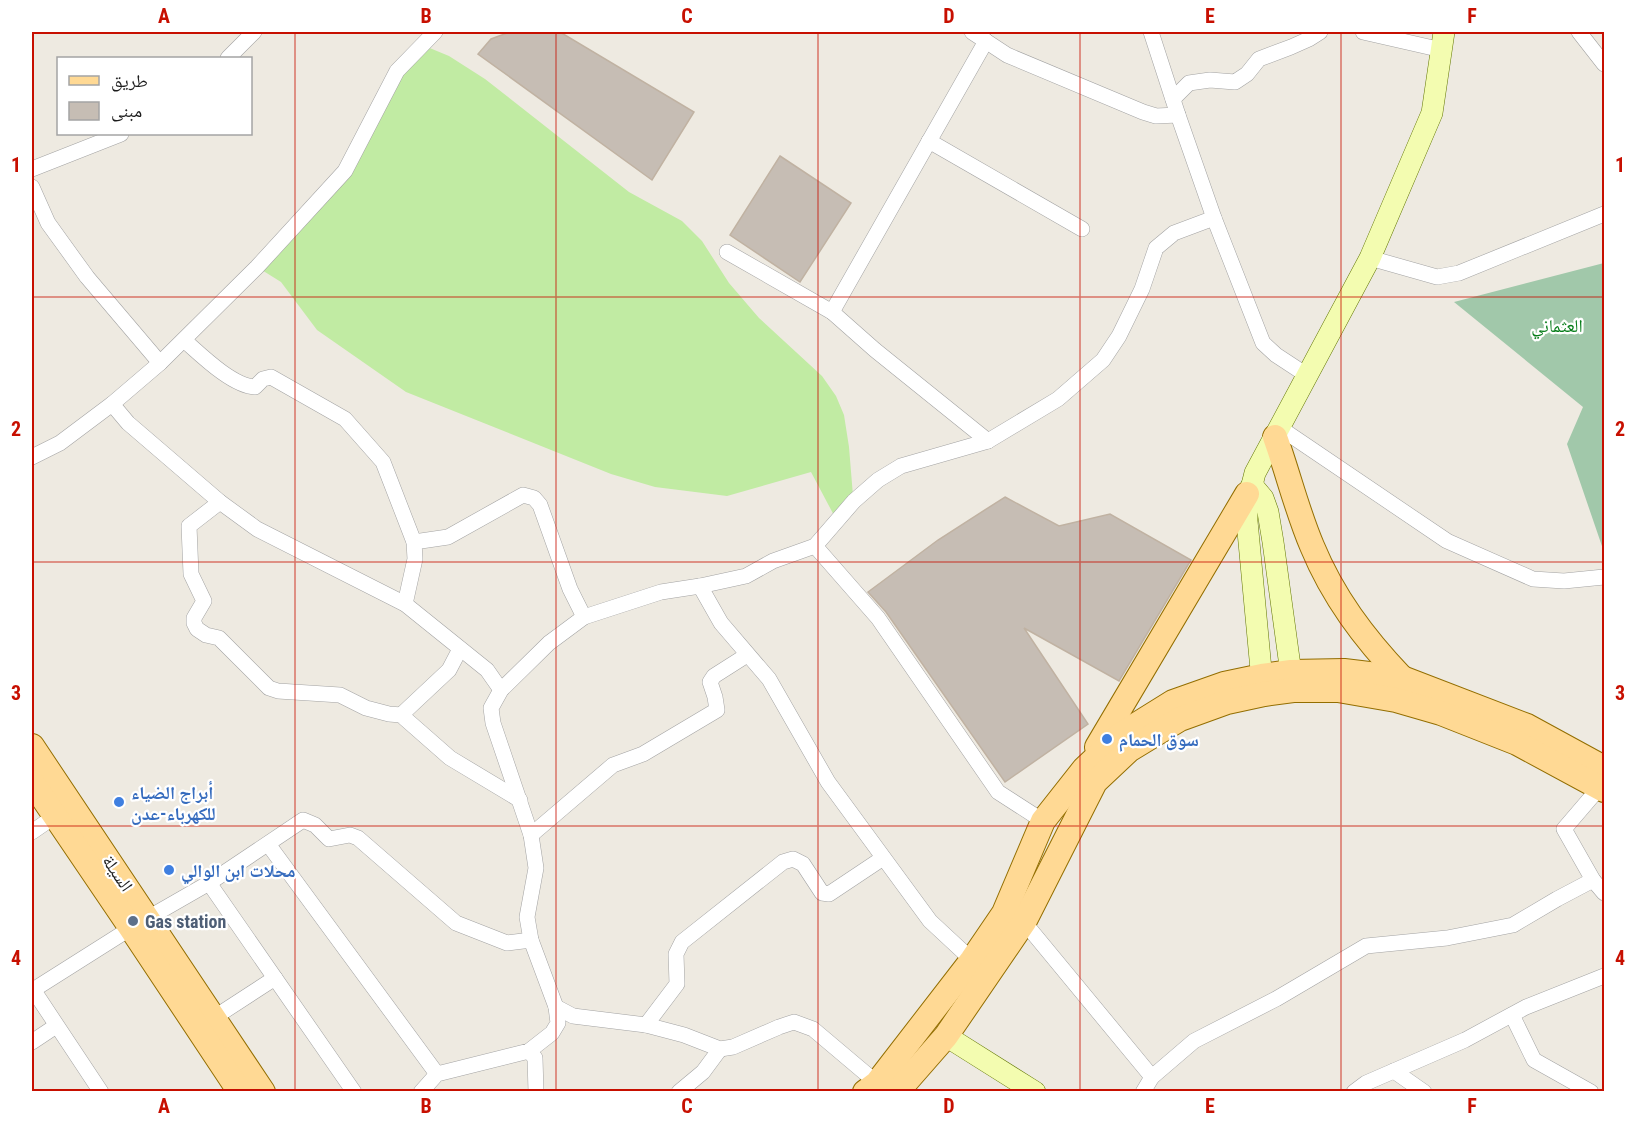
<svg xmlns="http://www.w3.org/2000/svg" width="1636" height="1123" font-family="'Roboto Condensed','Noto Naskh Arabic',sans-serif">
	<rect width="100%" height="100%" fill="#eeeae1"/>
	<!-- grass -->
	<polygon fill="#c1eba3" points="420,44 449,56 485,79 629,192 682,221 702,241 729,283 759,318 822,376 836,396 844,415 849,447 853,496 837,521 811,472 727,496 655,487 611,474 406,392 317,330 281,282 257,267 345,171"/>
	<!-- cemetery -->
	<polygon fill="#a1c8aa" points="1604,263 1604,552 1567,444 1583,407 1454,302"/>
	<!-- building -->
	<g fill="#c6bdb4" stroke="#c0b2a2" stroke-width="1.5">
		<polygon points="510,32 560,32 694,112 652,180 478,54 491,39"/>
		<polygon points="780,156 851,203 800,282 730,235"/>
		<polygon points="1005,497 1059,526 1110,514 1191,560 1119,681 1024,628 1088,724 1005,782 886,612 868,592 938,540"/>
	</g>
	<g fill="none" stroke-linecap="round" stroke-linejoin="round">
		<defs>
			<g id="street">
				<polyline points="972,32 1007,55 1143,112 1156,116 1178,115"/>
				<polyline points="1151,32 1178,115 1214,218 1263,343 1276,355 1308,376"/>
				<polyline points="1363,32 1442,50"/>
				<polyline points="1579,32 1604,64"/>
				<polyline points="228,58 254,32"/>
				<polyline points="1173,99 1189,83 1210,80 1235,82 1247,74 1259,59 1291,47 1309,39 1320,32"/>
				<polyline points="929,141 1082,229"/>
				<polyline points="32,169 121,134"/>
				<polyline points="32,187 48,223 87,277 160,363"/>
				<polyline points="727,252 832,312 875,350 988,441"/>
				<polyline points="1370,258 1437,277 1459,273 1604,214"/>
				<polyline points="832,312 986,41"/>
				<path d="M184 340C200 354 232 386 255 387L263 379 271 377 345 419 383 462 414 542 415 559 405 604"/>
				<polyline points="112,404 128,423 220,502 257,529 405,604 487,670 501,690"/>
				<polyline points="1280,428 1447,541 1533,579 1564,581 1604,577"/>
				<polyline points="32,457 60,443 112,404 160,363 257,267 345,171 397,71 435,32"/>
				<polyline points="220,502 189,526 191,574 204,601 194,618 194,623 197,629 206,635 219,638 269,688 278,691 340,695 366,708 389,714 401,715 450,758 520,800"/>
				<polyline points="414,542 448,537 523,495 534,498 540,505 570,589 584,617"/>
				<polyline points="815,546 878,618 998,792 1043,821"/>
				<polyline points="700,586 721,623 769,679 828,782 930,921 972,960"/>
				<polyline points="401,715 449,670 460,649"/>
				<polyline points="1600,787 1564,829 1593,880 1604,893"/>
				<polyline points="32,832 55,816"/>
				<polyline points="531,835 613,765 643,754 717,710 715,697 710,682 714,676 747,655"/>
				<polyline points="268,844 437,1074"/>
				<polyline points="209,883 354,1092"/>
				<polyline points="148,918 209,883 303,820 315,825 329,839 350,835 358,838 456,923 507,943 531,940"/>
				<polyline points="1024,922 1152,1077 1143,1092"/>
				<polyline points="32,988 101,1092"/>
				<polyline points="33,990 131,928"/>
				<polyline points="556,1007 573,1016 646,1025 684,1035 720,1049 733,1047 779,1027 794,1022 813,1029 877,1083"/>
				<polyline points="1512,1015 1534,1060 1591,1092"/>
				<polyline points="215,1017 275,978"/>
				<polyline points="646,1025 677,984 676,954 682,942 783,862 793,859 803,864 822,893 829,894 883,858"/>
				<polyline points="32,1042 56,1026"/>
				<polyline points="529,1051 535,1058 536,1092"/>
				<polyline points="1394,1071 1424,1092"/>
				<polyline points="1152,1077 1194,1041 1276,999 1366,946 1447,938 1513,925 1557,899 1593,880"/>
				<polyline points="421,1092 437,1074 529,1051 552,1033 558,1023 556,1007 531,940 527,917 536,868 531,835 493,723 491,708 501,690 549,643 584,617 661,592 700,586 746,576 773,561 815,546 854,501 878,480 901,466 988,441 1058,399 1103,360 1119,336 1142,289 1156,248 1174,233 1214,218"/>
				<polyline points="679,1092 703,1072 720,1049"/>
				<polyline points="1354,1092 1366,1083 1465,1040 1526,1007 1604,976"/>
			</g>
			<g id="secondary">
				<polyline points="1252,485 1263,498 1268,512 1273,542 1293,688"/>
				<polyline points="1263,691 1247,521 1247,494 1252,485 1255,473 1370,258 1432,113 1444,32"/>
				<polyline points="946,1036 1035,1092"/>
			</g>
			<g id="primary">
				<path d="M1275 437C1288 473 1297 511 1312 546 1333 597 1364 638 1402 678"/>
				<polyline points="32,746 263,1092"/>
				<polyline points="1097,747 1247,494"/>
				<polyline points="32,782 131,928 240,1092"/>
				<polyline points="865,1092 877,1083 972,960 1004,913 1043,821 1084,769 1120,735 1173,702 1224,684 1262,676 1291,672 1344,671 1402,678 1527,726 1604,768"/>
				<polyline points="897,1092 946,1036 1024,922 1095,782 1129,750 1180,719 1227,702 1264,694 1293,690 1338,690 1396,700 1441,713 1517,743 1604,790"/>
			</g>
		</defs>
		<!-- street casing -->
		<use href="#street" stroke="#a3a3a3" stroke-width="16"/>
		<!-- secondary casing -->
		<use href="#secondary" stroke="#607500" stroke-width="22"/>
		<!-- primary casing -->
		<use href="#primary" stroke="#936e00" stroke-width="26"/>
		<!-- street -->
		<use href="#street" stroke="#fff" stroke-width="15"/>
		<!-- secondary -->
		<use href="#secondary" stroke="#f3fcb0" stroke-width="21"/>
		<!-- primary -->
		<use href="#primary" stroke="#ffd994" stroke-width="24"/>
	</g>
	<!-- grid -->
	<path fill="none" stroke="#c70f00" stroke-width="1.5" stroke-opacity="0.55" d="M295 32V1092M556 32V1092M818 32V1092M1080 32V1092M1341 32V1092M32 297H1604M32 562H1604M32 826H1604"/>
	<!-- markers -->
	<g fill="#3f7fe0" stroke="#fff" stroke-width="2">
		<circle cx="1107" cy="739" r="6"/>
		<circle cx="119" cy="802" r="6"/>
		<circle cx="169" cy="870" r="6"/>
	</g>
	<circle fill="#5c6f8a" stroke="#fff" stroke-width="2" cx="133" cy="921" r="6"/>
	<g text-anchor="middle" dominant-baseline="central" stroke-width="4.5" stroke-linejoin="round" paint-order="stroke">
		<!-- park labels -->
		<g font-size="18" fill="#067d19" stroke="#fff">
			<text x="1557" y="325">العثماني</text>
		</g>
		<!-- shop labels -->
		<g font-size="18" font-weight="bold" fill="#366cbe" stroke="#fff" text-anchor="start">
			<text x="1119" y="739">سوق الحمام</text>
			<text x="131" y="792">أبراج الضياء<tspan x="131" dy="21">للكهرباء-عدن</tspan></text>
			<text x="181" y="870">محلات ابن الوالي</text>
		</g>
		<!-- street labels -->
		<g font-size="18" fill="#1c1c1c" stroke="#fff">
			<text transform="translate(118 873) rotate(56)">السيلة</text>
		</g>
		<!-- service labels -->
		<g font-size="18" font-weight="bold" fill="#4e5e75" stroke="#fff" text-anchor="start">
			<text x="145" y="921">Gas station</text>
		</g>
	</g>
	<!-- border -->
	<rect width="1636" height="1123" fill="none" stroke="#ffffff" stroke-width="66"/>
	<!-- legend -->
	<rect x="57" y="57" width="195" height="78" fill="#ffffff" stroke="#a4a4a4" stroke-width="1.5"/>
	<rect x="69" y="76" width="30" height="9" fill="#ffd994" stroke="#a4a4a4" stroke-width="1.5"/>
	<text x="111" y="87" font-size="18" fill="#1c1c1c">طريق</text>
	<rect x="69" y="102" width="30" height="18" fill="#c6bdb4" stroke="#a4a4a4" stroke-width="1.5"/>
	<text x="111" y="117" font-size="18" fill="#1c1c1c">مبنى</text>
	<rect x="33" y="33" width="1570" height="1057" fill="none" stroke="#c70f00" stroke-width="2"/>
	<g font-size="20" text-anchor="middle" font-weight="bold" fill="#c70f00">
		<text x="164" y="23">A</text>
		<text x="426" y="23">B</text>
		<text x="687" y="23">C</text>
		<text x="949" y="23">D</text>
		<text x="1210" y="23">E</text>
		<text x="1472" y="23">F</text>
		<text x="16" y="172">1</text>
		<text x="1620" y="172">1</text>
		<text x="16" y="436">2</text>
		<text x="1620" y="436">2</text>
		<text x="16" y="700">3</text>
		<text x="1620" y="700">3</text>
		<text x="16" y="965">4</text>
		<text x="1620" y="965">4</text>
		<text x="164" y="1113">A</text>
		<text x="426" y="1113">B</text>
		<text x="687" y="1113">C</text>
		<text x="949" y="1113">D</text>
		<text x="1210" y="1113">E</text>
		<text x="1472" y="1113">F</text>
	</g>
</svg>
